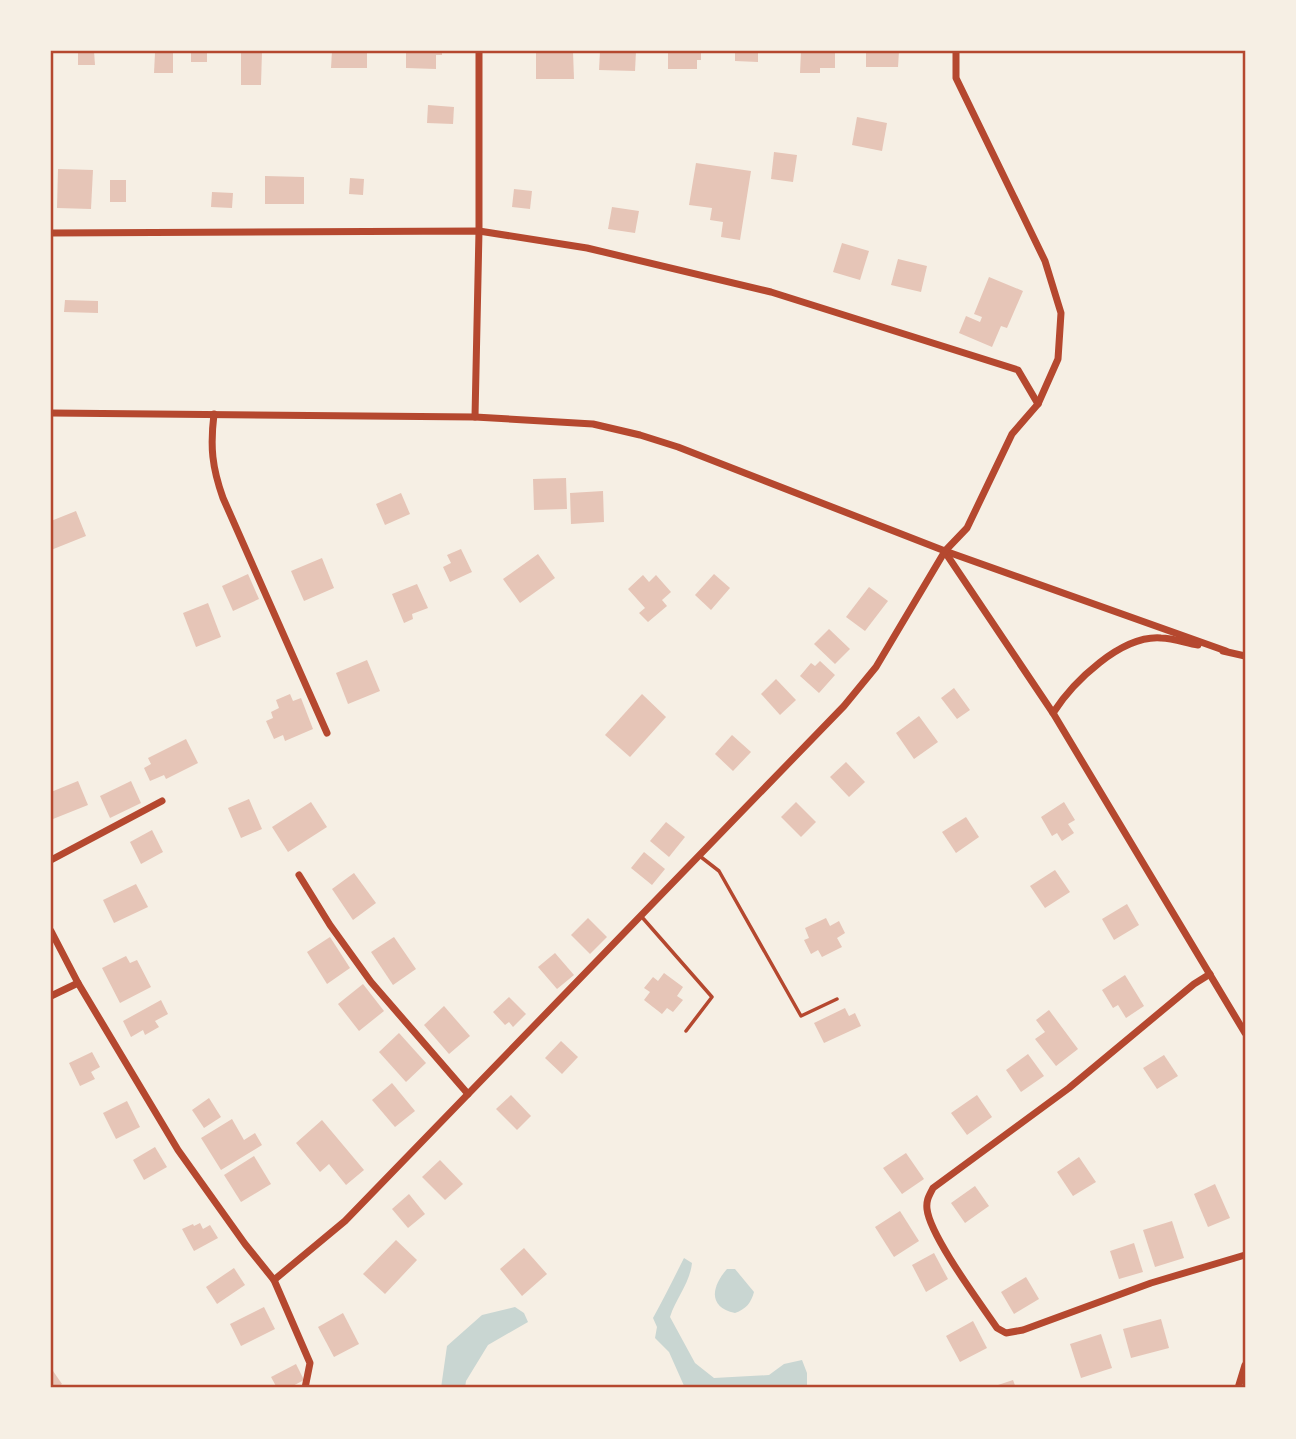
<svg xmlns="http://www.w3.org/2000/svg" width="1296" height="1439" font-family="'Noto Sans',sans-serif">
	<rect width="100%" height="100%" fill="#f6efe4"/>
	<!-- water -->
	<g fill="#c9d6d2">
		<path d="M684 1258 692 1263C690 1283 676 1298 670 1317L695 1363 714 1378 769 1375 784 1364 802 1360 807 1373V1385L802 1388H685L669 1352 655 1338 657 1327 653 1318C664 1298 674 1278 684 1258Z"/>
		<path d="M727 1269H735L754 1292C751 1303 746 1309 735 1313 707 1307 712 1286 727 1269Z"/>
		<polygon points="515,1307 524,1313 528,1322 488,1345 466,1381 465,1388 441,1388 447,1346 482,1315"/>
	</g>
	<!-- building -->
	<g fill="#e6c5b7">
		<polygon points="78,51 94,51 95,65 78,65"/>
		<rect x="191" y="51" width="16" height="11"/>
		<polygon points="241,51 262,51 261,85 241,85"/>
		<polygon points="332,51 367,51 367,68 331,68"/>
		<polygon points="406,51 442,51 442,55 436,55 436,69 406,68"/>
		<polygon points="536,51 573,51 574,79 536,79"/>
		<polygon points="600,51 636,51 635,71 599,70"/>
		<polygon points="668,51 701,51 701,60 697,60 697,69 668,69"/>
		<polygon points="735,51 758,51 758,62 735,61"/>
		<polygon points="801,51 835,51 835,68 820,68 820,73 800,73"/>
		<polygon points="866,51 899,51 898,67 866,67"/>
		<polygon points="155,53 173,53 173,73 154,73"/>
		<polygon points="428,105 454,107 453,124 427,123"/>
		<polygon points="857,117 887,123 882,151 852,145"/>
		<polygon points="774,152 797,155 793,182 771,179"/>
		<polygon points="696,163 751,171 740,240 721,237 723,222 710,220 712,208 689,205"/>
		<polygon points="58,169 93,170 91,209 57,208"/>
		<polygon points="265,176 304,177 304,204 265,204"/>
		<polygon points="350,178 364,179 363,195 349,194"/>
		<rect x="110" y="180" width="16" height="22"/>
		<polygon points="514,189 532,191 530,209 512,207"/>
		<polygon points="212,192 233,193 232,208 211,207"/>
		<polygon points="612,207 639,211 635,233 608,229"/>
		<polygon points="842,243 869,251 860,280 833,272"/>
		<polygon points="898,259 927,266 921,292 891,285"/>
		<polygon points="989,277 1023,291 1007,328 1001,326 992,347 959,333 966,316 980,322 982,317 974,314"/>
		<polygon points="65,300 98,301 98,313 64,312"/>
		<polygon points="566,478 567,509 534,510 533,479"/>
		<polygon points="603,491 604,522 571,524 570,493"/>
		<polygon points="401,493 410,514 385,525 376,504"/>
		<polygon points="76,511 86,536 51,550 51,521"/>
		<polygon points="461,549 472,572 450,582 443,567 451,563 447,555"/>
		<polygon points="538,554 555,578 520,603 503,579"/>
		<polygon points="322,558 334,588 304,601 291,571"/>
		<polygon points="248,574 259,599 233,611 222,586"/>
		<polygon points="714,574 730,588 711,610 695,595"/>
		<polygon points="643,575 649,582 656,575 671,592 662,600 667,606 648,622 639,613 645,608 628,589"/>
		<polygon points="417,584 428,608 412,614 413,619 404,623 392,594"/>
		<polygon points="869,587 888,601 865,631 846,617"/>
		<polygon points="208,603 221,637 196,647 183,613"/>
		<polygon points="829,629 850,649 835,664 814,644"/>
		<polygon points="367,660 380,691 348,704 336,673"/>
		<polygon points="820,661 835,675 819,693 800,676 811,663 815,666"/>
		<polygon points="776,679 796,700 780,715 761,694"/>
		<polygon points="954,688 970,710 957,719 941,698"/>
		<polygon points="290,694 293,701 301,698 313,729 285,741 283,735 274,739 266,721 273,718 271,712 279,708 276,700"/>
		<polygon points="642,694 666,717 630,757 605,735"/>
		<polygon points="919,716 938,742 914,759 896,733"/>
		<polygon points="732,735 751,752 733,771 715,754"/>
		<polygon points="186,739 198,763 166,779 164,775 150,781 144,768 151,764 148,758"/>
		<polygon points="846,762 865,782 849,797 830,777"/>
		<polygon points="78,781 88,805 53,819 51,792"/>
		<polygon points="131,781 141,803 110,818 100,796"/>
		<polygon points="249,799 262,829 241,838 228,808"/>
		<polygon points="311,802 327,827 288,852 272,827"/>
		<polygon points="796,802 816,822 801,837 781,817"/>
		<polygon points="1064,802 1075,820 1068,824 1074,833 1062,841 1057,833 1052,836 1041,817"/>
		<polygon points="966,817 979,837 956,853 942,832"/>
		<polygon points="666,822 685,837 669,857 650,841"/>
		<polygon points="152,830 163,852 141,864 130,842"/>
		<polygon points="644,852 665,869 652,885 631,868"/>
		<polygon points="1055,870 1070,892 1045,908 1030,886"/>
		<polygon points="354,873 376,903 353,920 332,889"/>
		<polygon points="136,884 148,907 114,923 103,900"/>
		<polygon points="1127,904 1139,925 1114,940 1102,919"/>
		<polygon points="588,918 607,937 590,954 571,935"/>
		<polygon points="826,918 830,926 839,921 845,933 837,938 842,947 822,957 818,950 811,954 804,940 809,938 805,928"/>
		<polygon points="330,937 350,968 327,984 307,952"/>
		<polygon points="394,937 416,969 393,985 371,952"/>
		<polygon points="555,953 574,975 557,989 538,967"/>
		<polygon points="126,956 130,963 137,960 151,987 120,1003 102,968"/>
		<polygon points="664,973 683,987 677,996 683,1000 673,1012 667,1008 662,1014 644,1000 650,992 644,988 653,977 658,981"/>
		<polygon points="1125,975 1144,1006 1126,1018 1118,1005 1113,1008 1102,990"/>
		<polygon points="363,984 384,1011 359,1031 338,1004"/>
		<polygon points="509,997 526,1014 513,1027 509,1022 505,1025 493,1012"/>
		<polygon points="161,1000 168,1014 155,1021 159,1027 145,1035 143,1030 131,1037 123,1021"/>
		<polygon points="444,1006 470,1036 449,1054 424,1025"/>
		<polygon points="845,1008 849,1016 855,1013 861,1026 824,1043 814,1023"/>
		<polygon points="1049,1010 1078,1049 1056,1066 1035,1039 1045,1032 1036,1020"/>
		<polygon points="399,1033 426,1063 406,1082 379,1052"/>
		<polygon points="561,1041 578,1057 562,1074 545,1058"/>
		<polygon points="92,1052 100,1067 91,1072 95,1079 80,1086 69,1063"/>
		<polygon points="1028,1054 1044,1076 1021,1092 1006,1070"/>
		<polygon points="1164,1055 1178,1076 1157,1089 1143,1068"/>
		<polygon points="392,1083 415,1111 395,1127 372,1100"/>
		<polygon points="511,1095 531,1116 517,1130 496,1109"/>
		<polygon points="977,1095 992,1117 967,1135 951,1113"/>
		<polygon points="209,1098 221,1117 204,1128 192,1110"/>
		<polygon points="127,1101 140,1127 116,1139 103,1113"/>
		<polygon points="232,1119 244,1140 255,1133 262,1145 221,1170 201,1138"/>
		<polygon points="322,1120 364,1170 346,1185 329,1164 320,1172 296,1143"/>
		<polygon points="155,1147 167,1167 144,1180 133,1160"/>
		<polygon points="906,1153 924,1179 902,1194 883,1168"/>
		<polygon points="254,1156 271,1184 241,1202 224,1175"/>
		<polygon points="1079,1157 1096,1182 1073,1196 1057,1172"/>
		<polygon points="440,1160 463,1184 445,1200 422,1177"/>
		<polygon points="1215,1184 1230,1218 1208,1227 1194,1194"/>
		<polygon points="975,1186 989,1206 965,1223 951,1203"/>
		<polygon points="409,1194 425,1214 408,1228 392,1209"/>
		<polygon points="900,1211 919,1241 894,1257 875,1227"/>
		<polygon points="1172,1221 1184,1258 1155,1267 1143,1230"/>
		<polygon points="200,1223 203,1229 210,1225 218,1238 194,1251 182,1229 193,1224 194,1226"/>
		<polygon points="396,1240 417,1260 385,1294 363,1274"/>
		<polygon points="1134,1243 1143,1272 1119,1279 1110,1251"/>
		<polygon points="524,1248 547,1274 522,1296 500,1269"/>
		<polygon points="934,1253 948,1279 926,1292 912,1265"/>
		<polygon points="234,1268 245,1285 217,1304 206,1287"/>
		<polygon points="1026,1277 1039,1299 1014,1314 1001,1292"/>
		<polygon points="264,1307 275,1329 241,1346 230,1324"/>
		<polygon points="343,1313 359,1344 334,1357 318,1327"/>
		<polygon points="1161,1319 1169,1348 1131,1358 1123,1329"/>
		<polygon points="973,1321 987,1348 960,1362 946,1336"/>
		<polygon points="1101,1334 1112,1368 1081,1378 1070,1344"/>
		<polygon points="296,1364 304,1380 289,1388 277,1388 271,1377"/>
		<polygon points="51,1368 62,1384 56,1388 51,1388"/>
		<polygon points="1013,1380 1016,1388 989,1388"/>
	</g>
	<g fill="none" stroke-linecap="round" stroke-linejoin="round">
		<!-- service -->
		<g stroke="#b5482f" stroke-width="3.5">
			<polyline points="701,857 719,871 801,1016 837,999"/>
			<polyline points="641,916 712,997 686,1031"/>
		</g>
		<!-- minor -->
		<g stroke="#b5482f" stroke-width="7">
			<polyline points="51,233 479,231 587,248 771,292 1018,370 1038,404"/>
			<polyline points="51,413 475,417 593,424 640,435 678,447 945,551 1226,651"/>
			<path d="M214 414C210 447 212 467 223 498L327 733"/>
			<polyline points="475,417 479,231 479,51"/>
			<polyline points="945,552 1053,713 1245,1033"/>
			<polyline points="1223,651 1245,656"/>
			<path d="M1053 713C1073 682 1121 635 1161 638 1173 638 1186 643 1198 645"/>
			<polyline points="51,860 162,801"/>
			<polyline points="299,875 330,925 371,982 468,1094"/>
			<polyline points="51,931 78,983 178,1150 245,1244 274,1280 310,1363 305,1388"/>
			<path d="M1210 974 1194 984 1069 1088 933 1188C929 1196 926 1200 927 1209 930 1236 980 1303 997 1328L1006 1333 1023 1330 1151 1283 1245 1255"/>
			<polyline points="51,996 78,983"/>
			<polyline points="274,1280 345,1221 844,706 876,667 945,551 967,528 1012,434 1038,404 1058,359 1061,313 1045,261 956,78 956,51"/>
			<polyline points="1238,1388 1245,1365"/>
		</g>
	</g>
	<!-- border -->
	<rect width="1296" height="1439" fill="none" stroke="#f6efe4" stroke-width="105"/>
	<rect x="52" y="52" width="1192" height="1334" fill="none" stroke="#b5482f" stroke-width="2.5"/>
</svg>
